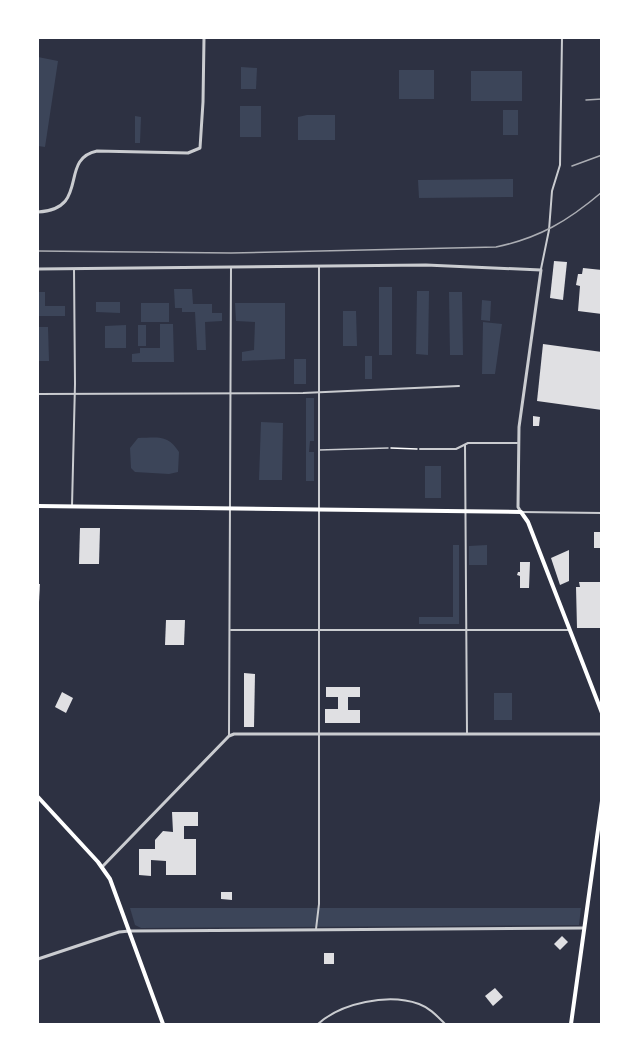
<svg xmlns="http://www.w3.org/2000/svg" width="639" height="1062" font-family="Helvetica,sans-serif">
	<rect width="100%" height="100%" fill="#2d3142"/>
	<!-- green -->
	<g fill="#3c4559">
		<polygon points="38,57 58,61 45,147 38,146"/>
		<polygon points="241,67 257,68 256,89 241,89"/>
		<rect x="399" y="70" width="35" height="29"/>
		<rect x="471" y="71" width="51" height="30"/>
		<rect x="240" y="106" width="21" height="31"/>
		<rect x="503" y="110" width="15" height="25"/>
		<polygon points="307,115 335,115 335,140 298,140 298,117"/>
		<polygon points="135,116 141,117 140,143 135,143"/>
		<polygon points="513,179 513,197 419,198 418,180"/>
		<rect x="379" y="287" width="13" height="68"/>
		<polygon points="174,289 192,289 193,304 212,304 212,313 222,313 222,321 205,322 206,350 197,350 195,312 182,312 182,308 175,308"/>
		<polygon points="417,291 429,291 428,355 416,354"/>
		<polygon points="38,292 45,292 45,306 65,306 65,316 38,316"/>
		<polygon points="449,292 462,292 463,355 450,355"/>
		<polygon points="482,300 491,301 490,321 481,320"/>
		<polygon points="96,302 120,302 120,313 96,312"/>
		<rect x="141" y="303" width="28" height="19"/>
		<polygon points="235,303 285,303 285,359 242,361 242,352 254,350 255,322 236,321"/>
		<polygon points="343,311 356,311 357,346 343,346"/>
		<polygon points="483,322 502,324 495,374 482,374"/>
		<polygon points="160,324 173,324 174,362 132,362 132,354 140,353 140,348 160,348"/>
		<polygon points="126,325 126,348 105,348 105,326"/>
		<rect x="138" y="325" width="8" height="21"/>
		<polygon points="48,327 49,361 38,361 38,327"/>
		<rect x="365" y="356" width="7" height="23"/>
		<rect x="294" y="359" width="12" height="25"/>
		<polygon points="306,398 314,398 314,441 310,441 309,452 314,452 314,481 306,481"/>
		<polygon points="261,422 283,423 282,480 259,480"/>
		<path d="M138 438C158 438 167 434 179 452L178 472 169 474 135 472 131 468 130 448Z"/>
		<rect x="425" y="466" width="16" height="32"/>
		<polygon points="453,545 459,545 459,624 419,624 419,617 453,617"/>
		<polygon points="487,545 487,565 469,565 469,546"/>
		<rect x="494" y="693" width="18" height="27"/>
		<polygon points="130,908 581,908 579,925 141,928 135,925"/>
	</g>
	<!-- building -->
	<g fill="#e0e0e3">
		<polygon points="554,261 567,262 563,300 550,298"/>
		<polygon points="583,268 602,270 602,314 578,311 580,286 576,285 578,274 582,274"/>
		<polygon points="543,344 602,352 602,410 537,401"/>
		<polygon points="533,416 540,417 539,426 533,426"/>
		<polygon points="80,528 100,528 99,564 79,564"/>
		<rect x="594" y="532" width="8" height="16"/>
		<polygon points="569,550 569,581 560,585 551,558"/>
		<polygon points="520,562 530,562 529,588 520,588 520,576 517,575 518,572 520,572"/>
		<polygon points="579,582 602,582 601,628 577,628 576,587 580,587"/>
		<polygon points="38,584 40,584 39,602 38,602"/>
		<polygon points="166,620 185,620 184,645 165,645"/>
		<polygon points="244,673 255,674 254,727 244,727"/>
		<polygon points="326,687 360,687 360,697 348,697 348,710 360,710 360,723 325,723 325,709 338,709 338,697 326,697"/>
		<polygon points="62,692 73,698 66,713 55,707"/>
		<polygon points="172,812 198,812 198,826 184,826 184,839 196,839 196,875 166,875 166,861 151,860 151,876 139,875 139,849 155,849 155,840 163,831 173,832"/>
		<polygon points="221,892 232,892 232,900 221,899"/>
		<polygon points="562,936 568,942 560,950 554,944"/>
		<rect x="324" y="953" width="10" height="11"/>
		<polygon points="495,988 503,997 493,1006 485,996"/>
	</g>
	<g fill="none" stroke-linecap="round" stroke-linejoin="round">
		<!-- path -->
		<polyline stroke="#fff" stroke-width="1.5" points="391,448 417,449"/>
		<!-- service -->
		<polyline stroke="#caccd0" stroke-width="1.5" points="319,450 388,448"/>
		<!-- minor -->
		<g stroke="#caccd0" stroke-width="2">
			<polyline points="541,269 549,230 552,191 560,165 562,38"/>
			<polyline points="38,394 303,393 459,386"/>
			<polyline points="465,445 467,733"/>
			<polyline points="420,449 456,449 468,443 517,443"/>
			<polyline points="72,506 75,384 74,269"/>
			<polyline points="521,512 602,513"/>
			<polyline points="231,630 570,630"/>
			<polyline points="229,735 231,267"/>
			<polyline points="316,929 319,904 319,266"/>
			<path d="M318 1024C341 1003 388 993 419 1004 430 1008 437 1016 445 1024"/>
		</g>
		<!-- tertiary -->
		<g stroke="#caccd0" stroke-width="3">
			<path d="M38 212C91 209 58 159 97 151L188 153 200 148 203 102 204 38"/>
			<polyline points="38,269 426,265 541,270 519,427 518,507 521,512"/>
			<polyline points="102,867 229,736 234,734 602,734"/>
			<polyline points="38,959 119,932 130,931 584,928"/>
		</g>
		<!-- secondary -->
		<g stroke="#fff" stroke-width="4">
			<polyline points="38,506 521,512 528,522 602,713"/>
			<polyline points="38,797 98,862 110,879 163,1024"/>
			<polyline points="571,1024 602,801"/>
		</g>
		<!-- rail -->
		<g stroke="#abadb3" stroke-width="1.5">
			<polyline points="586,100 602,99"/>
			<polyline points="572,166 602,155"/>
			<path d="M38 251 231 253 496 247C539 238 568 221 602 192"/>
		</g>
	</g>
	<!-- border -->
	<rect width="639" height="1062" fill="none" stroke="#ffffff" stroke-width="78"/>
</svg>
